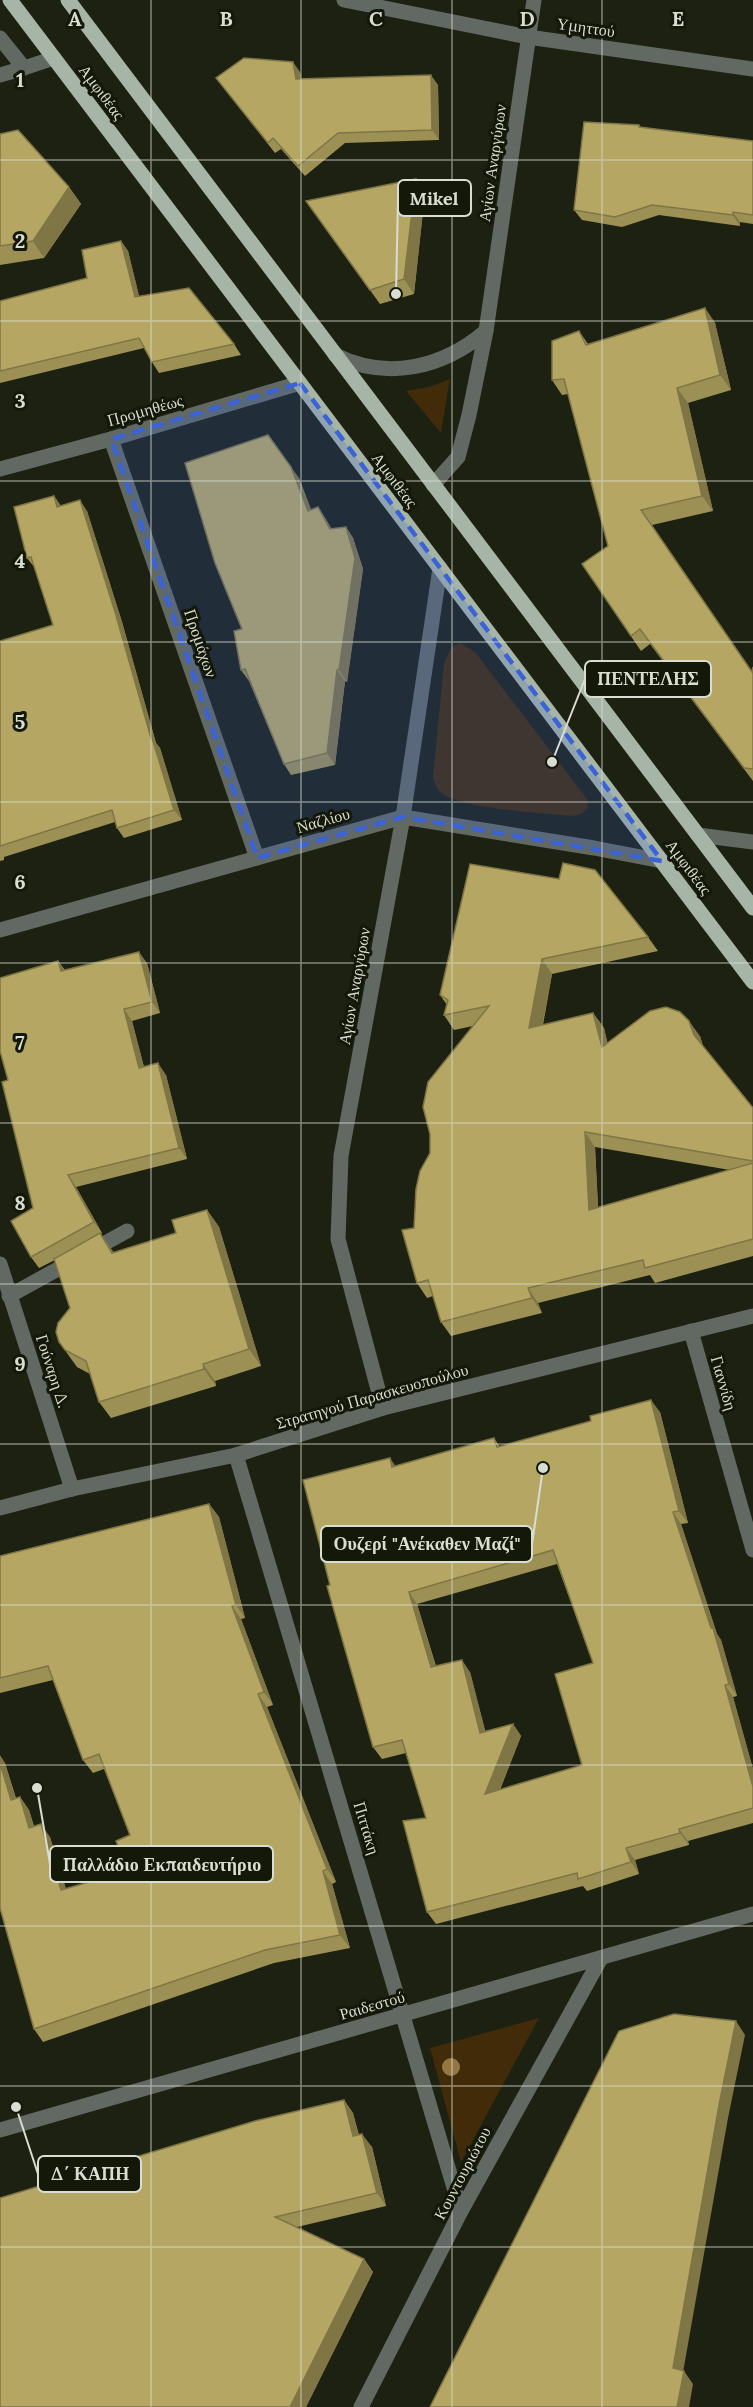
<svg xmlns="http://www.w3.org/2000/svg" width="753" height="2407" font-family="Lora,serif">
	<rect width="100%" height="100%" fill="#1c2112"/>
	<!-- green -->
	<g fill="#412b09">
		<polygon points="450,379 441,433 406,391 429,387"/>
		<path d="M460 643 475 652 587 799 588 808 581 814 572 816C546 813 453 809 438 790 436 786 434 780 433 777L444 663 452 647Z"/>
		<polygon points="539,2018 461,2162 430,2048"/>
	</g>
	<g fill="none" stroke-linecap="round" stroke-linejoin="round">
		<!-- minor -->
		<g stroke="#626963" stroke-width="15">
			<polyline points="344,0 528,37 753,69"/>
			<polyline points="0,38 24,68 54,58"/>
			<polyline points="0,75 24,68"/>
			<path d="M335 355C387 381 443 368 486 331"/>
			<polyline points="111,439 257,858"/>
			<polyline points="0,469 111,439 300,383"/>
			<polyline points="433,485 458,457 469,415 486,331 534,0"/>
			<polyline points="698,835 753,842"/>
			<polyline points="0,930 403,817 594,848 662,861"/>
			<polyline points="0,1264 72,1489"/>
			<polyline points="9,1296 127,1231"/>
			<polyline points="691,1331 753,1550"/>
			<polyline points="383,1408 338,1239 341,1156 403,817 440,568"/>
			<polyline points="236,1455 461,2211"/>
			<polyline points="0,1508 72,1489 236,1455 383,1408 753,1316"/>
			<polyline points="0,2130 753,1914"/>
			<polyline points="361,2407 461,2211 601,1958"/>
		</g>
		<!-- major -->
		<g stroke="#a7b5a7" stroke-width="15">
			<polyline points="10,0 753,982"/>
			<polyline points="68,0 753,908"/>
		</g>
	</g>
	<!-- trees -->
	<circle fill="#947642" cx="451" cy="2067" r="9"/>
	<!-- wall -->
	<g fill="#9c9055" fill-rule="evenodd">
		<polygon points="300,72 301,79 438,85 439,140 345,143 305,176 281,149 275,153 216,78"/>
		<polygon points="639,125 641,127 753,141 753,224 740,222 740,226 659,215 622,227 582,220 574,210"/>
		<polygon points="0,134 69,187 81,204 44,258 0,265"/>
		<polygon points="416,179 425,193 414,294 380,304 306,201"/>
		<polygon points="121,241 128,251 139,296 234,344 241,355 159,373 152,362 144,348 0,383 0,301 87,278"/>
		<polygon points="705,308 715,323 731,390 688,403 713,511 652,525 752,672 753,667 753,781 650,644 641,651 582,564 608,546 568,394 562,395 552,380 579,331 588,344"/>
		<polygon points="299,478 311,510 318,507 331,529 346,527 353,538 363,569 347,682 345,681 335,765 291,775 284,764 249,681 241,670 242,629"/>
		<polygon points="54,496 61,506 87,511 122,622 156,743 160,748 182,820 124,838 117,828 115,822 4,857 4,860 0,861 0,641 53,625 35,568 27,558"/>
		<path d="M470 864 648 937 658 951 552 974 543 1025 593 1013 604 1028 607 1042 700 1036 703 1046 753 1108V1256L655 1283 650 1275 538 1303 542 1313 451 1336 441 1322 433 1296 427 1298 417 1283 414 1228 430 1153 473 1026 454 1030 444 1015 447 1005 440 995ZM595 1147 730 1170 598 1208Z"/>
		<polygon points="58,961 65,970 147,963 160,1013 132,1021 144,1067 166,1075 187,1159 76,1187 102,1233 101,1234 114,1253 176,1233 207,1210 219,1227 261,1366 215,1381 216,1386 111,1418 99,1402 90,1374 77,1367 59,1342 70,1308 55,1260 39,1268 31,1257 33,1208 8,1080"/>
		<path d="M660 1412 688 1523 681 1524 717 1634 721 1640 737 1696 733 1697 753 1769V1823L688 1841 689 1845 635 1860 639 1874 587 1891 583 1886 436 1924 427 1912 426 1818 406 1753 382 1759 373 1747 330 1585 396 1466 494 1438 500 1447ZM557 1564 593 1663 582 1765 500 1790 521 1736 513 1724 485 1731 470 1672 436 1666 417 1604Z"/>
		<polygon points="209,1504 219,1517 245,1618 241,1619 273,1705 267,1707 336,1882 332,1884 350,1948 274,1963 43,2042 34,2029 5,1763 16,1798 20,1797 29,1810 34,1826 50,1837 66,1889 128,1871 130,1835 104,1769 93,1773 83,1760 53,1680 0,1693 0,1556"/>
		<polygon points="344,2100 353,2113 359,2135 372,2147 386,2206 297,2227 364,2259 373,2272 306,2407 0,2407"/>
	</g>
	<!-- shaded-wall -->
	<g fill="#7f7545">
		<polygon points="293,62 300,72 303,90 296,79"/>
		<polygon points="431,75 438,85 439,140 432,130"/>
		<polygon points="416,179 425,193 414,294 404,279"/>
		<polygon points="69,187 81,204 44,258 33,241"/>
		<polygon points="733,212 740,222 740,226 733,215"/>
		<polygon points="121,241 128,251 142,308 135,297"/>
		<polygon points="705,308 715,323 731,390 720,375"/>
		<polygon points="677,388 688,403 713,511 702,496"/>
		<polygon points="291,467 299,478 316,522 308,511"/>
		<polygon points="54,496 61,506 57,507"/>
		<polygon points="80,500 87,511 122,622 156,743 160,748 182,820 174,810 151,738"/>
		<polygon points="318,507 326,519 338,540 330,529"/>
		<polygon points="346,527 353,538 363,569 347,682 339,670"/>
		<polygon points="337,670 345,681 335,765 327,753"/>
		<polygon points="139,952 147,963 160,1013 152,1002"/>
		<polygon points="542,959 552,974 539,1043 529,1028"/>
		<polygon points="58,961 66,972 61,971"/>
		<polygon points="124,1009 132,1021 147,1079 139,1068"/>
		<polygon points="593,1013 604,1028 612,1061 602,1047"/>
		<polygon points="689,1021 700,1036 704,1050 694,1035"/>
		<polygon points="158,1063 166,1075 187,1159 179,1148"/>
		<polygon points="585,1132 595,1147 599,1225 589,1210"/>
		<polygon points="68,1175 76,1187 102,1233 94,1222"/>
		<polygon points="207,1210 219,1227 261,1366 249,1349"/>
		<polygon points="100,1233 112,1250 124,1270 112,1253"/>
		<polygon points="528,1288 538,1303 542,1313 532,1298"/>
		<polygon points="203,1364 215,1381 216,1386 204,1369"/>
		<polygon points="651,1400 660,1412 688,1523 679,1511"/>
		<polygon points="390,1458 398,1470 392,1467"/>
		<polygon points="209,1504 219,1517 245,1618 236,1605"/>
		<polygon points="673,1512 681,1524 717,1634 721,1640 737,1696 729,1684"/>
		<polygon points="409,1592 417,1604 439,1679 431,1667"/>
		<polygon points="232,1606 241,1619 273,1705 264,1692"/>
		<polygon points="462,1660 470,1672 489,1745 480,1733"/>
		<polygon points="725,1685 733,1697 753,1769 753,1787"/>
		<polygon points="258,1694 267,1707 336,1882 327,1869"/>
		<polygon points="513,1724 521,1736 493,1806 485,1794"/>
		<polygon points="0,1755 5,1763 20,1813 11,1800 0,1763"/>
		<polygon points="20,1797 29,1810 38,1841 29,1828"/>
		<polygon points="41,1824 50,1837 70,1903 61,1890"/>
		<polygon points="679,1829 688,1841 689,1845 680,1833"/>
		<polygon points="626,1848 635,1860 639,1874 631,1862"/>
		<polygon points="323,1871 332,1884 350,1948 340,1935"/>
		<polygon points="736,2021 745,2035 728,2118 682,2378 684,2371 693,2384 689,2407 677,2407 673,2368 719,2105"/>
		<polygon points="344,2100 353,2113 362,2149 353,2136"/>
		<polygon points="362,2134 372,2147 386,2206 377,2193"/>
		<polygon points="364,2259 373,2272 306,2407 290,2407"/>
	</g>
	<!-- building -->
	<g fill="#b5a763" stroke="#7f7545" stroke-width="1.5" fill-rule="evenodd">
		<polygon points="244,58 293,62 296,79 431,75 432,130 338,133 298,166 273,138 268,143 216,78"/>
		<polygon points="584,122 639,125 639,127 753,141 753,215 733,212 733,215 652,205 615,217 574,210"/>
		<polygon points="18,130 69,187 33,241 0,246 0,134"/>
		<polygon points="416,179 404,279 370,290 306,201"/>
		<polygon points="121,241 135,297 189,288 234,344 152,362 139,338 0,371 0,301 87,278 82,250"/>
		<polygon points="705,308 720,375 677,388 702,496 641,510 752,672 753,667 753,769 744,768 640,629 631,636 582,564 608,546 564,379 552,380 552,341 579,331 586,345"/>
		<polygon points="268,435 291,467 308,511 318,507 330,529 346,527 355,558 339,670 337,670 327,753 284,764 245,669 241,670 234,631 242,629 215,563 185,463"/>
		<polygon points="54,496 57,507 80,500 115,612 151,738 152,738 174,810 117,828 112,810 0,846 0,641 53,625 31,557 27,558 14,507"/>
		<polygon points="563,863 595,870 648,937 542,959 529,1028 593,1013 602,1047 650,1011 666,1007 680,1012 689,1021 694,1035 753,1108 753,1161 585,1132 589,1210 753,1163 753,1239 645,1268 643,1260 528,1288 532,1298 441,1322 428,1280 417,1283 402,1230 414,1228 416,1189 420,1171 430,1153 430,1134 423,1107 428,1082 489,1006 444,1015 448,1000 440,995 470,864 559,879"/>
		<polygon points="139,952 152,1002 124,1009 139,1068 158,1063 179,1148 68,1175 94,1222 31,1257 11,1221 33,1208 2,1082 8,1080 0,1051 0,978 58,961 61,971"/>
		<polygon points="207,1210 249,1349 203,1364 204,1369 99,1402 86,1361 65,1350 59,1342 56,1332 58,1323 70,1308 54,1259 100,1233 112,1253 176,1233 172,1220"/>
		<path d="M651 1400 679 1511 673 1512 711 1628H713L729 1684 725 1685 753 1787V1808L679 1829 680 1833 626 1848 631 1862 578 1879 577 1873 427 1912 403 1821 426 1818 402 1740 373 1747 327 1586 330 1585 303 1480 390 1458 392 1467 494 1438 497 1447 591 1421 590 1416ZM553 1550 593 1663 555 1674 582 1765 485 1794 513 1724 480 1733 462 1660 431 1667 409 1592Z"/>
		<polygon points="209,1504 236,1605 232,1606 264,1692 258,1694 327,1869 323,1871 340,1935 265,1950 34,2029 0,1908 0,1763 11,1800 20,1797 29,1828 41,1824 61,1890 128,1871 116,1841 130,1835 99,1754 83,1760 48,1666 0,1678 0,1556"/>
		<polygon points="674,2014 736,2021 719,2105 673,2368 684,2371 677,2407 430,2407 619,2031"/>
		<polygon points="344,2100 353,2136 362,2134 377,2193 275,2217 364,2259 290,2407 0,2407 0,2198 255,2121"/>
	</g>
	<!-- marked area -->
	<path fill="#3963d7" fill-opacity="0.2" stroke="#3963d7" stroke-width="4.5" stroke-dasharray="12 8" stroke-linejoin="round" d="M300 383 662 861 403 817 257 858 111 439Z"/>
	<!-- grid -->
	<path fill="none" stroke="#d9ddd2" stroke-width="1.5" stroke-opacity="0.55" d="M151 0V2407M301 0V2407M452 0V2407M602 0V2407M0 160H753M0 321H753M0 481H753M0 642H753M0 802H753M0 963H753M0 1123H753M0 1284H753M0 1444H753M0 1605H753M0 1765H753M0 1926H753M0 2086H753M0 2247H753"/>
	<g text-anchor="middle" dominant-baseline="central" stroke-width="6" stroke-linejoin="round" paint-order="stroke">
		<!-- street labels -->
		<g font-size="16" fill="#d9ddd2" stroke="#131809">
			<text transform="translate(586 27) rotate(8)">Υμηττού</text>
			<text transform="translate(102 92) rotate(53)">Αμφιθέας</text>
			<text transform="translate(492 163) rotate(-82)">Αγίων Αναργύρων</text>
			<text transform="translate(145 410) rotate(-16)">Προμηθέως</text>
			<text transform="translate(395 480) rotate(53)">Αμφιθέας</text>
			<text transform="translate(201 643) rotate(71)">Προμάχων</text>
			<text transform="translate(323 820) rotate(-16)">Ναζλίου</text>
			<text transform="translate(689 867) rotate(53)">Αμφιθέας</text>
			<text transform="translate(354 986) rotate(-80)">Αγίων Αναργύρων</text>
			<text transform="translate(53 1371) rotate(72)">Γούναρη Δ.</text>
			<text transform="translate(724 1383) rotate(74)">Γιαννίδη</text>
			<text transform="translate(372 1396) rotate(-16)">Στρατηγού Παρασκευοπούλου</text>
			<text transform="translate(367 1828) rotate(73)">Πιττάκη</text>
			<text transform="translate(372 2005) rotate(-16)">Ραιδεστού</text>
			<text transform="translate(462 2173) rotate(-62)">Κουντουριώτου</text>
		</g>
	</g>
	<g font-size="20" text-anchor="middle" font-weight="bold" fill="#d9ddd2" stroke="#131809" stroke-width="6" stroke-linejoin="round" paint-order="stroke">
		<text x="75" y="26">A</text>
		<text x="226" y="26">B</text>
		<text x="376" y="26">C</text>
		<text x="527" y="26">D</text>
		<text x="678" y="26">E</text>
		<text x="20" y="87">1</text>
		<text x="20" y="248">2</text>
		<text x="20" y="408">3</text>
		<text x="20" y="568">4</text>
		<text x="20" y="729">5</text>
		<text x="20" y="889">6</text>
		<text x="20" y="1050">7</text>
		<text x="20" y="1210">8</text>
		<text x="20" y="1371">9</text>
	</g>
	<!-- callouts -->
	<path fill="none" stroke="#d9ddd2" stroke-width="2" d="M396 294L398 198M552 762L585 679M543 1468L532 1544M37 1788L50 1864M16 2107L38 2174"/>
	<g fill="#d9ddd2" stroke="#131809" stroke-width="2">
		<circle cx="396" cy="294" r="6"/>
		<circle cx="552" cy="762" r="6"/>
		<circle cx="543" cy="1468" r="6"/>
		<circle cx="37" cy="1788" r="6"/>
		<circle cx="16" cy="2107" r="6"/>
	</g>
	<g fill="#131809" stroke="#d9ddd2" stroke-width="2">
		<rect x="398" y="180" width="73" height="36" rx="6"/>
		<rect x="585" y="661" width="126" height="36" rx="6"/>
		<rect x="321" y="1526" width="211" height="36" rx="6"/>
		<rect x="50" y="1846" width="223" height="36" rx="6"/>
		<rect x="38" y="2156" width="103" height="36" rx="6"/>
	</g>
	<g font-size="18" text-anchor="middle" font-weight="bold" fill="#d9ddd2">
		<text x="434" y="205">Mikel</text>
		<text x="648" y="685">ΠΕΝΤΕΛΗΣ</text>
		<text x="427" y="1550">Ουζερί "Ανέκαθεν Μαζί"</text>
		<text x="162" y="1871">Παλλάδιο Εκπαιδευτήριο</text>
		<text x="90" y="2180">Δ΄ ΚΑΠΗ</text>
	</g>
</svg>
